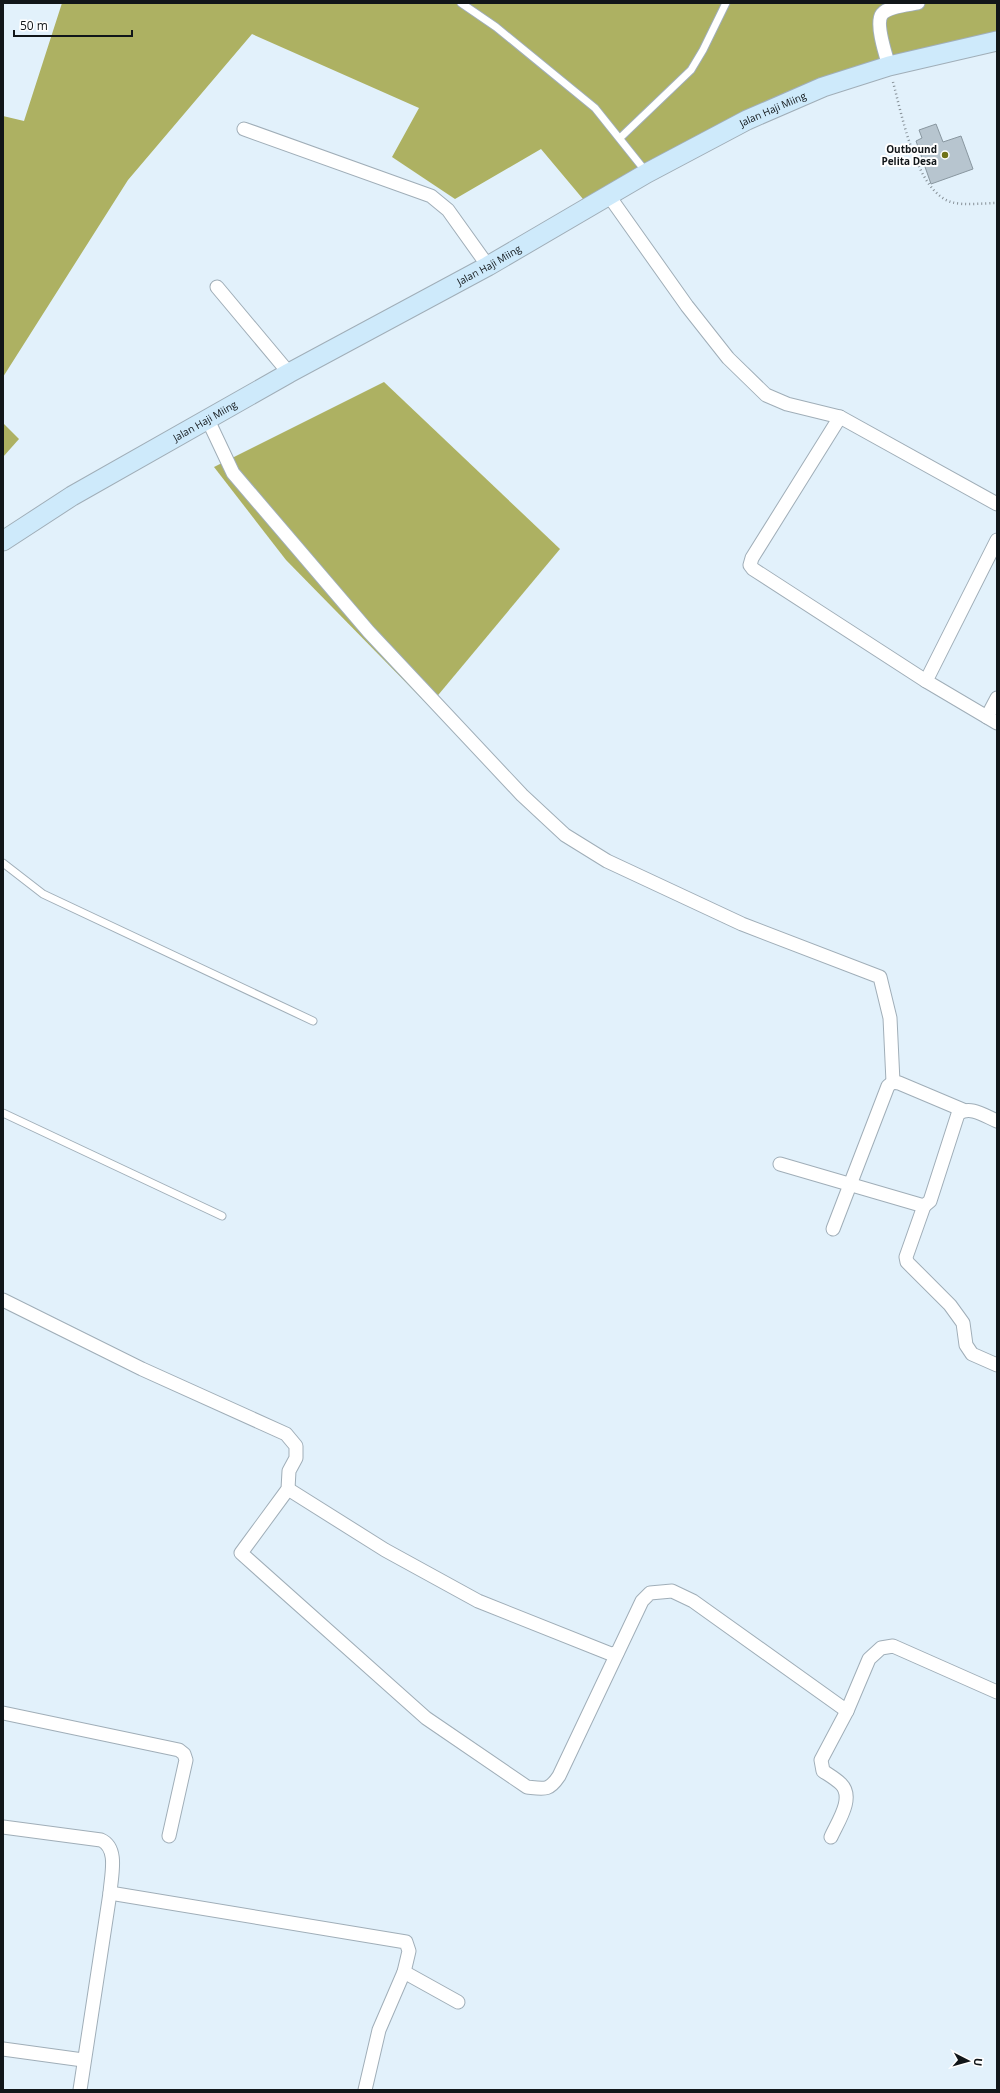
<svg xmlns="http://www.w3.org/2000/svg" width="1000" height="2093" font-family="'Open Sans',sans-serif">
	<rect width="100%" height="100%" fill="#e2f1fb"/>
	<!-- forest -->
	<g fill="#adb162">
		<polygon points="62,3 997,3 997,37 807,85 588,205 541,149 455,199 392,157 419,108 252,34 128,180 3,377 3,116 24,121"/>
		<polygon points="384,382 560,549 429,706 286,560 214,467"/>
		<polygon points="3,423 19,439 3,457"/>
	</g>
	<!-- building -->
	<polygon fill="#b7c5cf" stroke="#8997a0" points="936,124 943,142 961,136 973,169 931,184 916,141 922,138 919,130"/>
	<g fill="none" stroke-linecap="round" stroke-linejoin="round">
		<defs>
			<g id="service">
				<polyline points="461,3 496,27 595,108 647,173"/>
				<polyline points="621,137 691,70 703,50 726,3"/>
				<polyline points="3,863 43,894 313,1021"/>
				<polyline points="3,1113 222,1216"/>
			</g>
			<g id="minor">
				<path d="M889 66C886 56 875 23 882 14 889 6 908 5 918 3"/>
				<polyline points="244,129 431,196 448,210 488,266"/>
				<polyline points="609,196 687,306 728,358 766,395 787,404 840,417 997,504"/>
				<polyline points="217,287 289,373"/>
				<polyline points="840,417 752,558 750,565 753,569 926,681"/>
				<polyline points="208,420 233,473 369,632 522,795 565,835 607,861 742,924 880,977 890,1018 893,1082"/>
				<polyline points="997,540 926,681 997,723"/>
				<polyline points="987,717 997,698"/>
				<path d="M780 1164 924 1206 930 1201 958 1114C970 1105 985 1116 997 1121"/>
				<polyline points="924,1206 906,1257 907,1262 950,1305 963,1323 966,1345 972,1354 997,1365"/>
				<polyline points="833,1229 888,1086 893,1082 899,1083 963,1110"/>
				<path d="M3 1300 142 1369 286 1434 296 1446V1458L289 1471 288 1489 241 1553 426 1718 527 1787C545 1789 549 1791 559 1776L642 1601 650 1593 672 1591 693 1601 847 1711 869 1659 881 1648 893 1646 997 1692"/>
				<polyline points="288,1489 385,1550 478,1601 611,1654 617,1653"/>
				<polyline points="3,1713 179,1750 184,1754 186,1760 169,1836"/>
				<path d="M3 1827 101 1840C119 1848 111 1876 110 1893L406 1942 409 1951 404 1972 379 2030 365 2090"/>
				<path d="M831 1837C837 1823 855 1798 841 1784 836 1779 829 1775 823 1771L821 1760 847 1711"/>
				<polyline points="404,1972 458,2002"/>
				<polyline points="3,2049 83,2060"/>
				<polyline points="80,2090 110,1893"/>
			</g>
			<g id="secondary">
				<path id="s1" d="M3 541 72 496 289 373 488 266 647 173 747 120 823 87 889 66 997 41"/>
			</g>
		</defs>
		<!-- service casing -->
		<use href="#service" stroke="#a0aeb8" stroke-width="9"/>
		<!-- minor casing -->
		<use href="#minor" stroke="#a0aeb8" stroke-width="15"/>
		<!-- secondary casing -->
		<use href="#secondary" stroke="#a0aeb8" stroke-width="21"/>
		<!-- path -->
		<path stroke="#879198" stroke-width="2.5" stroke-dasharray="1 3" stroke-linecap="butt" d="M893 82C902 115 916 191 951 202 964 206 983 203 997 203"/>
		<!-- service -->
		<use href="#service" stroke="#fff" stroke-width="7"/>
		<!-- minor -->
		<use href="#minor" stroke="#fff" stroke-width="13"/>
		<!-- secondary -->
		<use href="#secondary" stroke="#ceeafb" stroke-width="19"/>
	</g>
	<!-- markers -->
	<circle fill="#707218" stroke="#fff" stroke-width="1.5" cx="945" cy="155" r="4"/>
	<g text-anchor="middle" dominant-baseline="central" stroke-width="4" stroke-linejoin="round" paint-order="stroke">
		<!-- street labels -->
		<g font-size="10" fill="#111619" stroke="#fff">
			<text stroke="none"><textPath href="#s1" startOffset="883">Jalan Haji Miing</textPath></text>
			<text stroke="none"><textPath href="#s1" startOffset="559">Jalan Haji Miing</textPath></text>
			<text stroke="none"><textPath href="#s1" startOffset="235">Jalan Haji Miing</textPath></text>
		</g>
		<!-- poi labels -->
		<g font-size="10" font-weight="bold" fill="#111619" stroke="#fff" text-anchor="end">
			<text x="937" y="149">Outbound<tspan x="937" dy="12">Pelita Desa</tspan></text>
		</g>
	</g>
	<!-- border -->
	<rect width="1000" height="2093" fill="none" stroke="#111619" stroke-width="8"/>
	<!-- north arrow -->
	<g transform="translate(968 2061) rotate(96)" stroke="#ffffff" stroke-width="3" paint-order="stroke">
	<path d="M0-3L7 15L0 10L-7 15Z" fill="#111619"/>
	<text y="-6" font-size="11" font-weight="bold" text-anchor="middle" fill="#111619">U</text>
	</g>
	<!-- scale -->
	<path d="M14 30v6h118v-6" fill="none" stroke="#111619" stroke-width="2"/>
	<text x="20" y="30" font-size="12" fill="#111619" stroke="#ffffff" stroke-width="3" paint-order="stroke">50 m</text>
</svg>
